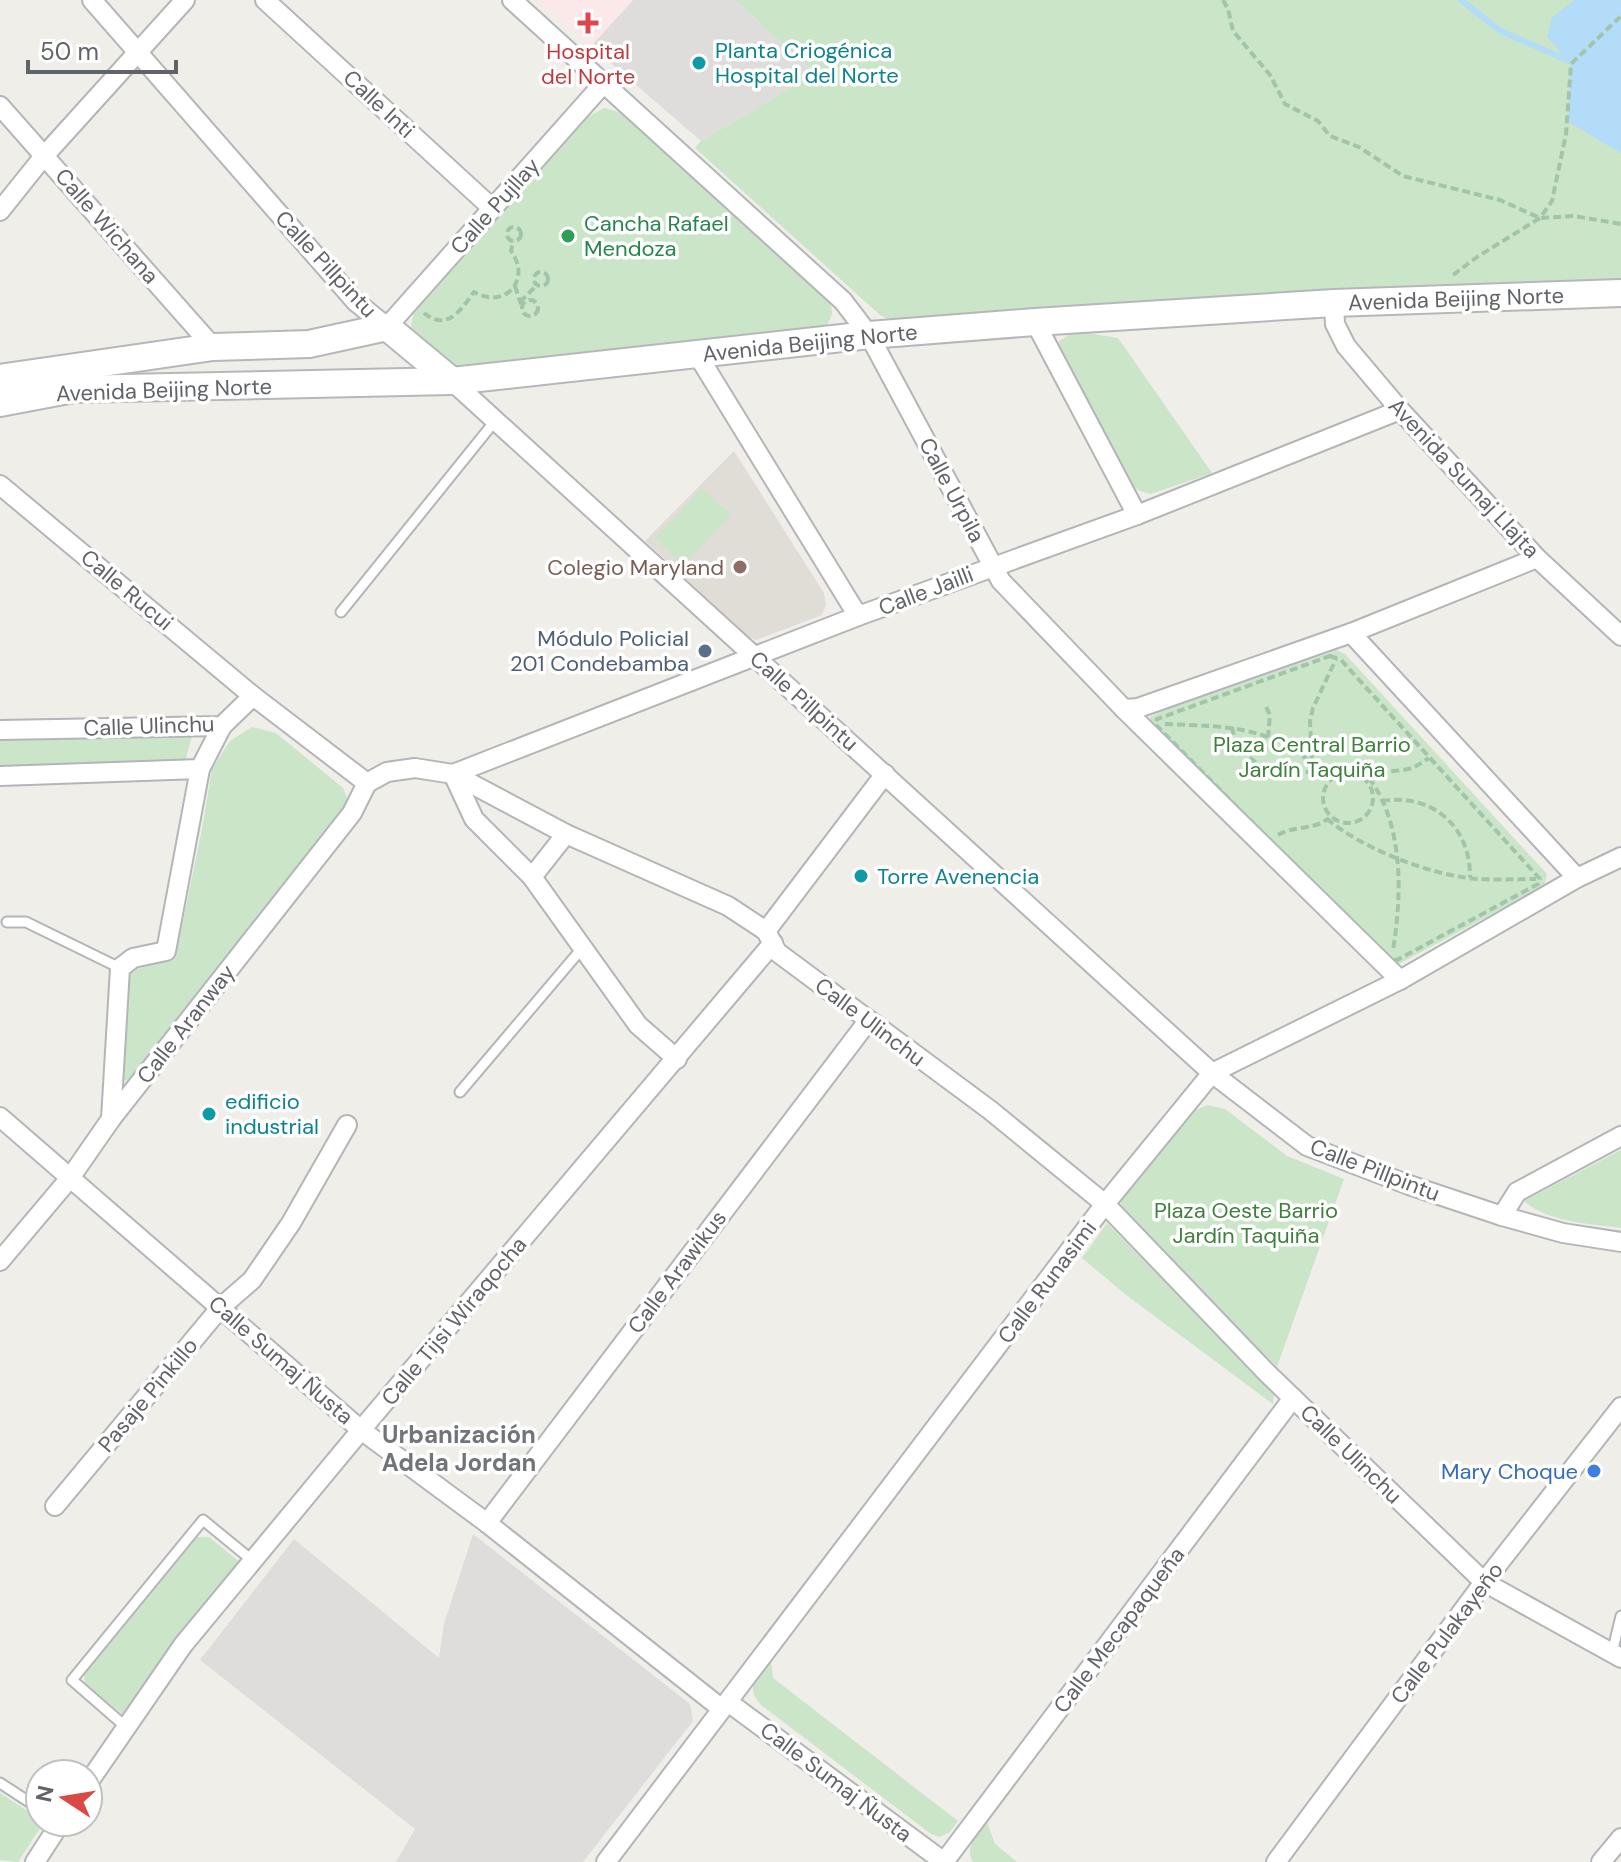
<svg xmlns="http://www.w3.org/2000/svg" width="1621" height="1862" font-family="'DM Sans',sans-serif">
	<rect width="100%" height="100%" fill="#f0eee9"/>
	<!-- industrial -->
	<g fill="#dfdddb">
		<polygon points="633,0 735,0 815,73 701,141 591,46"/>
		<polygon points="473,1534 690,1704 693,1721 583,1862 396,1862 415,1829 200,1660 294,1539 439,1658 444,1624"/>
	</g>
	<!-- education -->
	<polygon fill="#e0ddd7" points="734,451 824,593 826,605 822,615 756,640 748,636 645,541"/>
	<!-- medical -->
	<polygon fill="#fae9e8" points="536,0 633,0 591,46"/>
	<!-- green -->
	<g fill="#cae5c8">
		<path d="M735 0H1621V279C1378 287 1136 299 894 322L880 315 695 148 701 141 815 73Z"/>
		<polygon points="604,108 619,112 771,246 831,305 832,314 825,330 459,368 448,363 413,331 411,325 414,313 588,117"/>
		<polygon points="1076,331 1118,338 1212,473 1151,494 1140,491 1133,486 1060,350 1059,341"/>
		<polygon points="702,488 731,515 683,566 655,538"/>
		<polygon points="1337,650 1345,654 1547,874 1544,886 1397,965 1149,722 1151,716 1164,710"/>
		<polygon points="252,727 276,733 343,788 350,806 131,1081 122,1080 128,971 175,959 202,829 212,769 230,741"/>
		<polygon points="193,732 184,765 0,769 0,737"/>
		<polygon points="1208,1105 1225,1109 1287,1156 1344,1179 1277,1367 1120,1207 1122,1198 1196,1110"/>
		<path d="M1621 1150V1228C1591 1224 1547 1222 1524 1201Z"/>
		<polygon points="1107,1223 1274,1394 1273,1404 1130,1298 1082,1258"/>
		<polygon points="197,1537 209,1537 241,1563 174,1645 122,1714 85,1683 84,1675"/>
		<path d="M767 1660 771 1663 773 1678 958 1821 950 1832 940 1837 931 1834 761 1705C745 1688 756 1677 767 1660Z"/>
		<polygon points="0,1793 44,1822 18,1862 0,1860"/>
		<path d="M987 1822 995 1844 1017 1862H973C964 1847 978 1834 987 1822Z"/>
	</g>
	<!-- water -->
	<polygon fill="#b2dcf7" points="1574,0 1621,0 1621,153 1567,121 1571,64 1547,37 1552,18"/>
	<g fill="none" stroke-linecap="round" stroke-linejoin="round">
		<!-- stream -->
		<polyline stroke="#b2dcf7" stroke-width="6" points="1461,0 1499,30 1578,65"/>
		<defs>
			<g id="lane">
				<polyline points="341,612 495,421"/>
				<polyline points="7,922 26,922 120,968"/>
				<polyline points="460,1092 584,946"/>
				<polyline points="1612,1653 1621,1616"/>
				<polyline points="126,1727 72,1680 203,1520 253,1561"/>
				<polyline points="0,1783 40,1809"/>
			</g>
			<g id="street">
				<polyline points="92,0 356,302 387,327 603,84"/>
				<polyline points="265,0 492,208"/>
				<polyline points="512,0 843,301 869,335 1001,581 1124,709 1400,980"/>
				<polyline points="0,106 213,347"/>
				<polyline points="0,211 44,156 185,0"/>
				<polyline points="1334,303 1335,324 1346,346 1400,410 1537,558 1621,636"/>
				<polyline points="1035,322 1137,515"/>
				<polyline points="697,354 858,616"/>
				<polyline points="452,381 1212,1073 1307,1146 1409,1185 1502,1216 1563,1233 1621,1242"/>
				<polyline points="0,485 253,696 367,783"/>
				<polyline points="1351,633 1577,878"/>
				<polyline points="1124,709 1138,708 1351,633 1537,558"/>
				<polyline points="0,730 222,726 253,696"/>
				<polyline points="453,774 858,616 1137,515 1400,410"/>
				<polyline points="453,774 474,819 532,877 638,1025 677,1059"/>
				<polyline points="0,776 200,769"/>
				<polyline points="367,783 387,772 415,768 453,774 566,834 728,906 766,931 777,952 990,1110 1105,1204 1268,1374 1484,1582 1621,1658"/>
				<polyline points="532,877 566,834"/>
				<polyline points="766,931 885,774"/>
				<polyline points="0,1117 361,1430 487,1523 722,1709"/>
				<polyline points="111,1119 120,968 133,958 166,951 200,769 222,726"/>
				<polyline points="1502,1216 1517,1192 1621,1136"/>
				<polyline points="0,1261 70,1178 111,1119 352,813 367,783"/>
				<polyline points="55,1506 221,1307 252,1280 291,1223 347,1125"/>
				<polyline points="487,1523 868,1021"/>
				<polyline points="728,1702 944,1862"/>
				<polyline points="88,1783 183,1645 361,1430 773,943"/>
				<polyline points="35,1862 61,1822"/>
				<polyline points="606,1862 1105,1204 1212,1073 1400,980 1577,878 1621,857"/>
				<polyline points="944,1862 1293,1398"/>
				<polyline points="1276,1862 1484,1582 1621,1407"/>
				<polyline points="1601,1862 1621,1838"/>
			</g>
			<g id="secondary">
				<polyline points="0,378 213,347 309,344 387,327 452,381"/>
				<polyline points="0,403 74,389 452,381 869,335 1035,322 1334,303 1621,293"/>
			</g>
		</defs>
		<!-- lane casing -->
		<use href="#lane" stroke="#b4b5b9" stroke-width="13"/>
		<!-- street casing -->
		<use href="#street" stroke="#b4b5b9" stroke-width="22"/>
		<!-- secondary casing -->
		<use href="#secondary" stroke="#b5b7bb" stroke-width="30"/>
		<!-- path -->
		<g stroke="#a2c5aa" stroke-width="4" stroke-dasharray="8 4" stroke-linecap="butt">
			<polyline points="1223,0 1228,9 1233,31 1270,75 1285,104 1318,121 1330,136 1359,147 1403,176 1500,200 1540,218 1574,216 1621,224"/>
			<circle cx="514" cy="234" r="7"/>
			<circle cx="541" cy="279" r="7"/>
			<polyline points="1453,275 1477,257 1540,218 1552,201 1566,134 1571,64 1621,16"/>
			<polyline points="515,286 521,304"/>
			<circle cx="530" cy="308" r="8"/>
			<polyline points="520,302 537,285"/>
			<path d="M424 313C447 332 461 310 474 292 505 310 532 280 511 251L513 241"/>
			<polygon points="1330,656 1341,660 1540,879 1538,884 1397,960 1386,958 1155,724 1157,719"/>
			<polyline points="1266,707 1270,715 1268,737"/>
			<path d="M1165 724C1239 727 1275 726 1331 780"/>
			<path d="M1232 727C1235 748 1255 766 1275 772 1289 776 1306 772 1320 770"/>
			<polyline points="1312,763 1310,721 1313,708 1336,659"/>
			<circle cx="1348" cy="798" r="25"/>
			<path d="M1369 778C1404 825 1402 895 1393 950"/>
			<path d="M1369 778C1379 769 1390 772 1403 770 1413 769 1420 764 1429 758"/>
			<path d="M1382 801C1433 793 1471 827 1470 878"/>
			<path d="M1327 819C1363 849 1432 876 1479 879 1498 880 1517 879 1536 879"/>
			<path d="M1278 835C1295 825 1313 831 1329 818"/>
		</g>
		<!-- lane -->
		<use href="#lane" stroke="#fff" stroke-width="9"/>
		<!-- street -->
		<use href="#street" stroke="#fff" stroke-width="18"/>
		<!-- secondary -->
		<use href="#secondary" stroke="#fff" stroke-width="26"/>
	</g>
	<!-- markers -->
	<path fill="#e0444e" stroke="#fff" stroke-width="3" d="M584 11h8v8h8v8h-8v8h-8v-8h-8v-8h8z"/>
	<g fill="#0f9aa8" stroke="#fff" stroke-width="3">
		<circle cx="699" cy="63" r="8"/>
		<circle cx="861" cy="876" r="8"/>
		<circle cx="209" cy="1114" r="8"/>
	</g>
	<circle fill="#2e9e5b" stroke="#fff" stroke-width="3" cx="568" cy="236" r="8"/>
	<circle fill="#8d6e63" stroke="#fff" stroke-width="3" cx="740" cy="567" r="8"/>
	<circle fill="#5c6f8a" stroke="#fff" stroke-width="3" cx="705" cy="651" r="8"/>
	<circle fill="#3f7fe0" stroke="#fff" stroke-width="3" cx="1594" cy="1471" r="8"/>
	<g text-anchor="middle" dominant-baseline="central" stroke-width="7" stroke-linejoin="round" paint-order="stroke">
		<!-- culture labels -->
		<g font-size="22" fill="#0d838f" stroke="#fff" text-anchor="start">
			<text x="715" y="50">Planta Criogénica<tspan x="715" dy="25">Hospital del Norte</tspan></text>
			<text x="877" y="876">Torre Avenencia</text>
			<text x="225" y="1101">edificio<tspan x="225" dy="25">industrial</tspan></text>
		</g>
		<!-- health labels -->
		<g font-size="22" fill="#be3a42" stroke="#fff">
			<text x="588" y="51">Hospital<tspan x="588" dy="25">del Norte</tspan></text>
		</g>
		<!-- street labels -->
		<g font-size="22" fill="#606367" stroke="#fff">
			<text transform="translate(379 104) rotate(43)">Calle Inti</text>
			<text transform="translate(495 206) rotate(-48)">Calle Pujllay</text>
			<text transform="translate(107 226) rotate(49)">Calle Wichana</text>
			<text transform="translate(326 264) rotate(47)">Calle Pillpintu</text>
			<text transform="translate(1456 299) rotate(-2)">Avenida Beijing Norte</text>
			<text transform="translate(810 343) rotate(-6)">Avenida Beijing Norte</text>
			<text transform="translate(164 390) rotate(-2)">Avenida Beijing Norte</text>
			<text transform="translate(1464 478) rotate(47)">Avenida Sumaj Llajta</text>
			<text transform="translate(952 490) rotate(62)">Calle Urpila</text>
			<text transform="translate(127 590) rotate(40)">Calle Rucui</text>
			<text transform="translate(926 591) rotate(-21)">Calle Jailli</text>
			<text transform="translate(804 701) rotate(42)">Calle Pillpintu</text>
			<text transform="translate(149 726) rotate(-2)">Calle Ulinchu</text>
			<text transform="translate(870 1022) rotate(37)">Calle Ulinchu</text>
			<text transform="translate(186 1024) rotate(-52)">Calle Aranway</text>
			<text transform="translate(1375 1170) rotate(21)">Calle Pillpintu</text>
			<text transform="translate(677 1272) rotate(-53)">Calle Arawikus</text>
			<text transform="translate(1047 1282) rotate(-53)">Calle Runasimi</text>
			<text transform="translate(454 1321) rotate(-50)">Calle Tijsi Wiraqocha</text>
			<text transform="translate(281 1360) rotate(41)">Calle Sumaj Ñusta</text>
			<text transform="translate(148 1395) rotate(-50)">Pasaje Pinkillo</text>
			<text transform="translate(1351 1454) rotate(44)">Calle Ulinchu</text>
			<text transform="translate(1119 1630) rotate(-53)">Calle Mecapaqueña</text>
			<text transform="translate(1447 1633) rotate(-53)">Calle Pulakayeño</text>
			<text transform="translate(836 1782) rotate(37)">Calle Sumaj Ñusta</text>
		</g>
		<!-- leisure labels -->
		<g font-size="22" fill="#27864d" stroke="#fff" text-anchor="start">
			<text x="584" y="223">Cancha Rafael<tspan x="584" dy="25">Mendoza</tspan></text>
		</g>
		<!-- education labels -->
		<g font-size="22" fill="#785e54" stroke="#fff" text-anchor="end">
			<text x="724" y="567">Colegio Maryland</text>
		</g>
		<!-- service labels -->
		<g font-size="22" fill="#4e5e75" stroke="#fff" text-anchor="end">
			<text x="689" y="638">Módulo Policial<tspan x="689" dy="25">201 Condebamba</tspan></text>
		</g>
		<!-- park labels -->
		<g font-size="22" fill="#3f803e" stroke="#fff">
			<text x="1312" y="744">Plaza Central Barrio<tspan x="1312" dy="25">Jardín Taquiña</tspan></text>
			<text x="1246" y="1210">Plaza Oeste Barrio<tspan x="1246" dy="25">Jardín Taquiña</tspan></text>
		</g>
		<!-- shop labels -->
		<g font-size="22" fill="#366cbe" stroke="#fff" text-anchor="end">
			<text x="1578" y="1471">Mary Choque</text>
		</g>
		<!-- neighbourhood labels -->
		<g font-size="24" font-weight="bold" fill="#717579" stroke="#fff">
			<text x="459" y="1434">Urbanización<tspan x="459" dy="28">Adela Jordan</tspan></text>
		</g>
	</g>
	<!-- north arrow -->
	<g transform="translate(64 1798) rotate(282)"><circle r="38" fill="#ffffff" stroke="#bfc1c2" stroke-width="2"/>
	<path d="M0-6L14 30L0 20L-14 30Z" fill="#d94a46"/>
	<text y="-12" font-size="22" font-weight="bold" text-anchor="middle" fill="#606367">N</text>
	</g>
	<!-- scale -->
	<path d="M28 60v12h148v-12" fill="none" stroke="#606367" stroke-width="4"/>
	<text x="40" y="60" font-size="24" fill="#606367" stroke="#ffffff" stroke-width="6" paint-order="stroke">50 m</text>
</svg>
